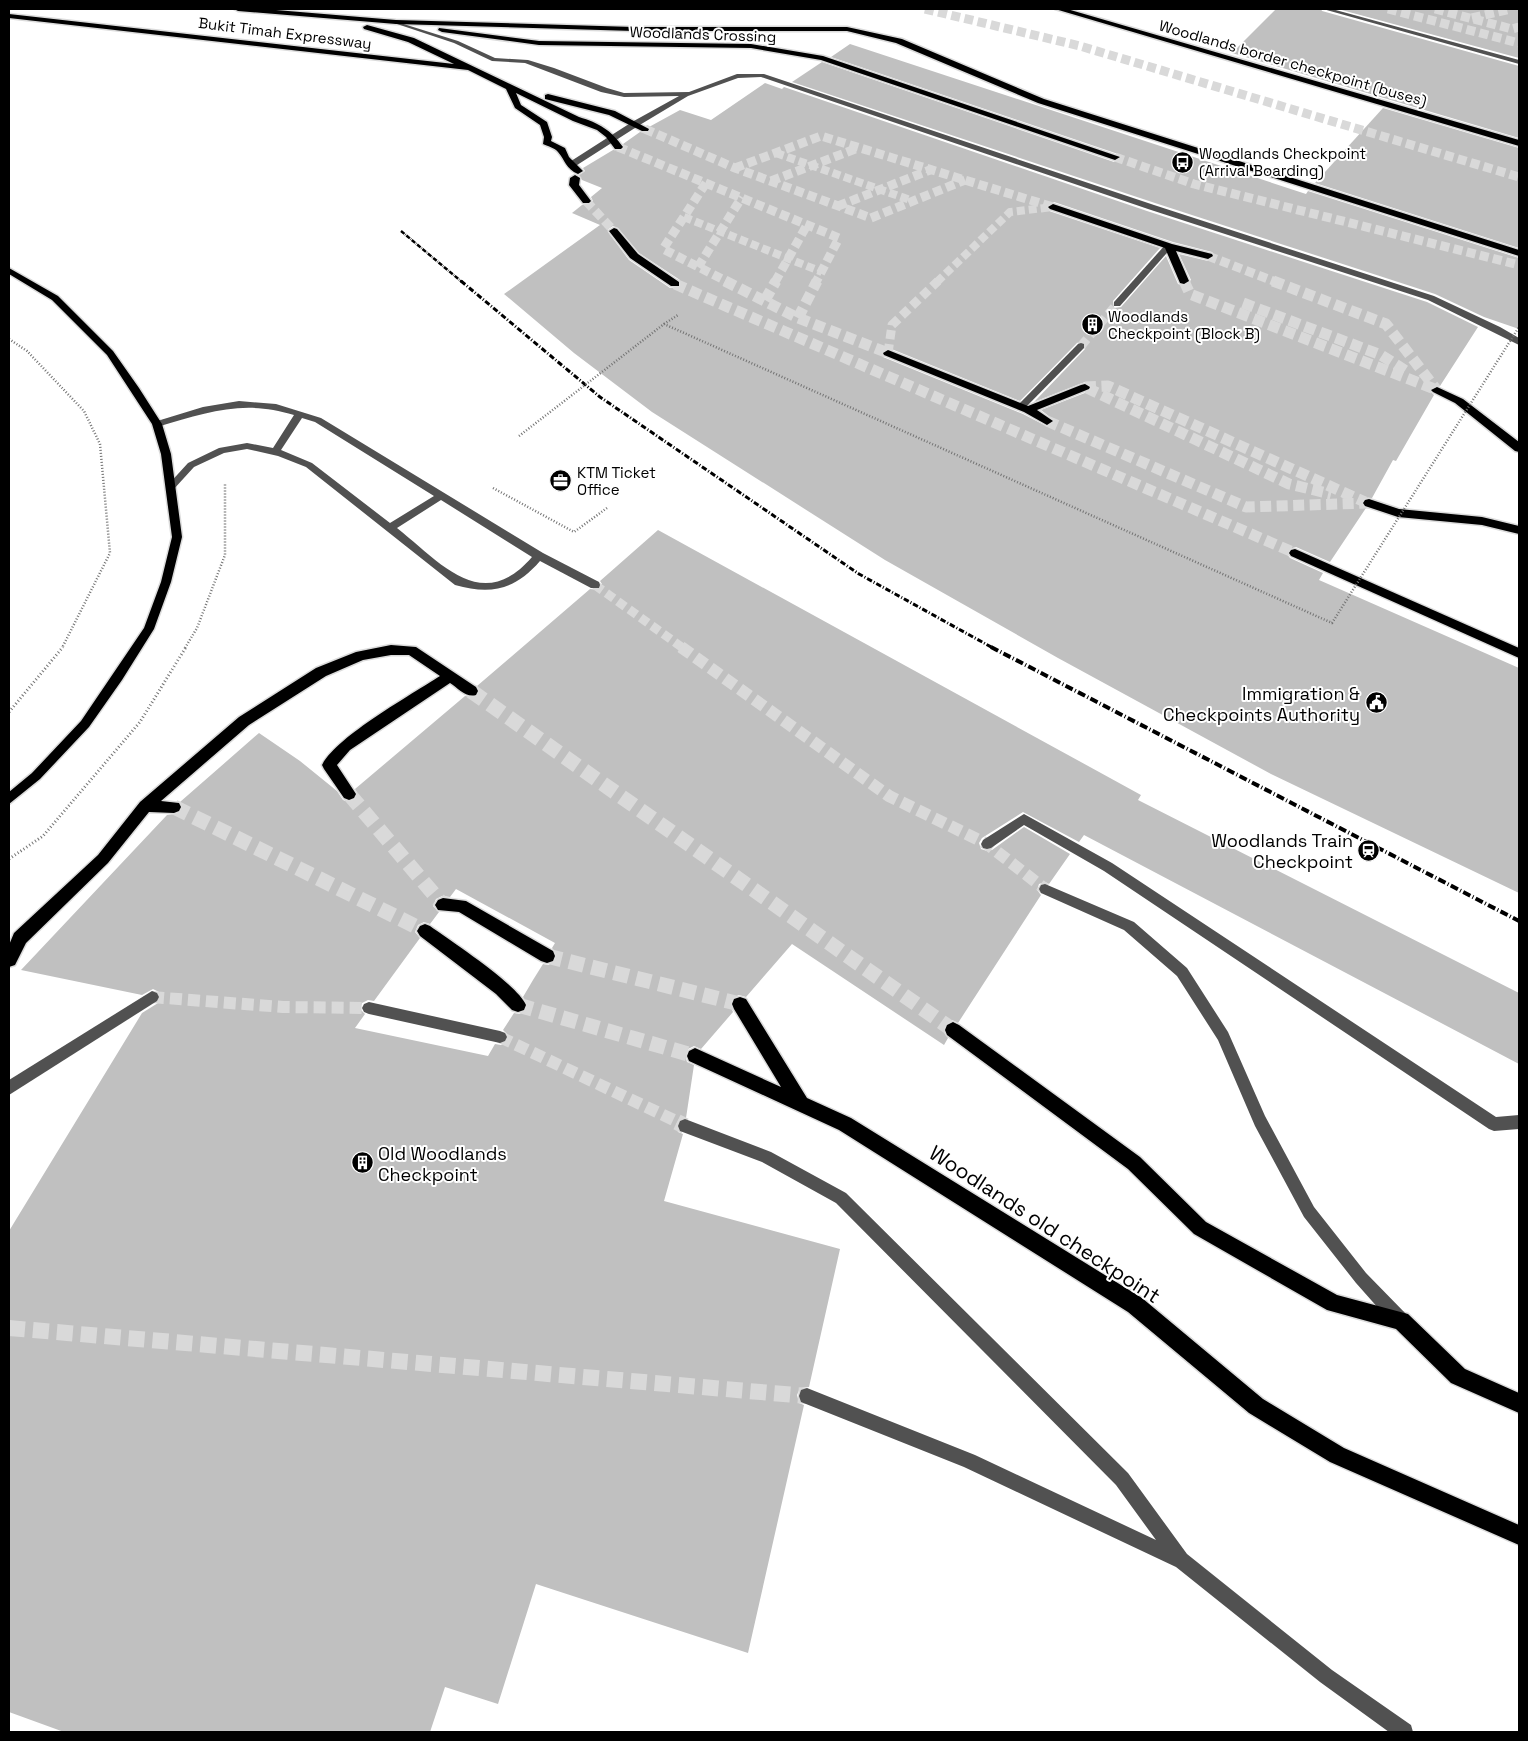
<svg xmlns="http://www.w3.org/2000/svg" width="1528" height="1741" font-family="'Space Grotesk',sans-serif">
	<rect width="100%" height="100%" fill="#fff"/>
	<!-- building -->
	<g fill="#c0c0c0" fill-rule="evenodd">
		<polygon points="1276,9 1321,9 1322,11 1519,66 1519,138 1232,53"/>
		<polygon points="1338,9 1519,9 1519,58"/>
		<polygon points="850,44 1306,194 1308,191 1519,258 1519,329 1484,317 1435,294 1155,203 792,82 822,62 1114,162 1122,158 1121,155 831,57"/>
		<path d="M765 83 782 89 784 87 1147 211 1427 302 1478 327 1440 386 1436 385 1429 390 1434 395 1396 461 1393 460 1372 498H1365L1361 502 1366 508 1330 562 1296 547 1289 549 1287 554 1290 558 1323 573 1319 580 1519 668V893L1271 774 1058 658 885 560 652 412 574 353 504 294 600 225 572 213 582 205 590 204 593 201 591 197 602 188 582 180 579 175 585 171 583 168 613 150H622L625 147 623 144 640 132 648 133 651 130 649 127 680 110 711 120ZM1054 202 1173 242 1212 252 1215 257 1208 261 1179 254 1191 280 1184 286 1178 284 1166 256 1121 307 1114 308 1113 301 1160 248 1049 211 1046 207ZM613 226 618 228 639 253 680 280V287L670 288 629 260 608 232V229ZM1082 341 1086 343 1085 349 1034 402 1085 382 1092 388 1090 391 1041 410 1055 421 1048 427 1023 414 883 357 881 352 889 348 1020 401 1077 343Z"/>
		<polygon points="1383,108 1519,148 1519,248 1315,183"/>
		<path d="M658 530 1141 795 1138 800 1519 993V1064L1084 835 1079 842 1023 812 982 838 979 843 981 849 987 851 992 850 1024 827 1070 854 1049 884 1045 882 1039 884 1037 890 1041 895 958 1023 952 1020 945 1024 943 1031 948 1038 944 1045 792 944 746 997 739 995 732 998 730 1005 733 1012 701 1049 694 1046 688 1049 685 1055 687 1062 694 1065 686 1118 679 1119 676 1125 678 1132 683 1134 664 1201 840 1249 809 1387 800 1388 797 1395 799 1403 804 1405 748 1653 536 1584 498 1704 445 1687 430 1732H64L9 1712V1231L142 1013 158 1003 161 998 159 992 153 989 142 995 21 970 167 815 180 813 183 808 180 802 259 733 300 761 337 791 343 800 348 802 355 800 358 795 355 789 465 696 472 697 478 696 480 690 477 686 590 589 600 590 602 584 600 581ZM456 889 555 943 552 948 557 955 555 962 548 965 543 964 533 980 523 997 528 1004 526 1011 519 1014 514 1013 503 1030 509 1036 507 1042 501 1045 495 1044 488 1056 355 1028 365 1014 360 1009 362 1003 368 1000 374 1001 420 938 415 932 418 925 424 922 430 924 439 912 433 906 436 899 442 896 450 897Z"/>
	</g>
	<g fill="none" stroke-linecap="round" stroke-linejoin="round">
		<!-- minor-tunnel-far3 -->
		<g stroke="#d9d9d9" stroke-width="8" stroke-dasharray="8 4" stroke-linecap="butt">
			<polyline points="776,153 913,201"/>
			<polyline points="684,217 822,272"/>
			<polyline points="937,282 1010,212 1053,207"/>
		</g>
		<!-- minor-tunnel-far2 -->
		<g stroke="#d9d9d9" stroke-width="9" stroke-dasharray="9 5" stroke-linecap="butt">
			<polyline points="1081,346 1117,304"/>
			<polyline points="888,353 892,325 938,281"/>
			<polyline points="595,585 683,648"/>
		</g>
		<!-- minor-tunnel-far1 -->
		<g stroke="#d9d9d9" stroke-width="12" stroke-dasharray="12 6" stroke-linecap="butt">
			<polyline points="681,647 889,796 987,844 1045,889"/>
			<polyline points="152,997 283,1007 369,1008"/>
			<polyline points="500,1037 680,1123"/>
		</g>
		<!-- minor-tunnel -->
		<g stroke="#d9d9d9" stroke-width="16" stroke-dasharray="16 8" stroke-linecap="butt">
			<polyline points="677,1122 685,1126"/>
			<polyline points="9,1328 807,1396"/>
		</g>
		<!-- highway-tunnel-far2 -->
		<g stroke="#d9d9d9" stroke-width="9" stroke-dasharray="9 4.5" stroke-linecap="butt">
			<polyline points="925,9 1080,46 1519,177"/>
			<polyline points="1388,9 1519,43"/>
			<polyline points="1435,9 1512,29 1519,27"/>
			<polyline points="1472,18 1511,9"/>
			<polyline points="645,129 735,168 871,218 965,180"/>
			<polyline points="618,147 839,238 816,282"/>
			<polyline points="1115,157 1194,184 1519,265"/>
			<polyline points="735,168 821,136 1053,207"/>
			<polyline points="771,181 858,148"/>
			<polyline points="706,183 663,249 728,282"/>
			<polyline points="586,201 614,231"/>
			<polyline points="838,206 930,170"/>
			<polyline points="1208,256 1276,282"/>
			<polyline points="698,267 742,197"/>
			<polyline points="775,282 807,225"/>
		</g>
		<!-- highway-tunnel-far1 -->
		<g stroke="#d9d9d9" stroke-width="11" stroke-dasharray="11 5.5" stroke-linecap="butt">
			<polyline points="725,281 798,318 888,353"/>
			<polyline points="1184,281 1190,294 1437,390"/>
			<polyline points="1273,281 1386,324 1436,389"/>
			<polyline points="675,284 1295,553"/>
			<polyline points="765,300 776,281"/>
			<polyline points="1243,303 1381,355 1406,371"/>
			<polyline points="798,318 817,281"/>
			<polyline points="1085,387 1108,386 1365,502"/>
			<polyline points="1087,388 1289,484 1331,494"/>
			<polyline points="1047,421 1246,507 1369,503"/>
		</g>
		<!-- highway-tunnel -->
		<g stroke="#d9d9d9" stroke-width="15" stroke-dasharray="15 8" stroke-linecap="butt">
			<polyline points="471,691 953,1030"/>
			<polyline points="349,794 443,905"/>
			<polyline points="174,807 425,931"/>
			<polyline points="547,956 740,1004"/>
			<polyline points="518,1005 695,1056"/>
		</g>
		<defs>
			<polygon id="major" points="9,268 58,296 113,351 139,388 162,424 171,454 182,537 171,582 154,629 122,680 89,727 40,779 9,804 9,792 32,773 81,721 144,628 161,582 172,537 161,454 152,424 107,355 52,300 9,274"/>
			<g id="highway">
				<polygon points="234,9 264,9 396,20 634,27 847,27 902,39 1044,99 1519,250 1519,256 1038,103 896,43 847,31 634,31 396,24 238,11"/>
				<polygon points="1055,9 1067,9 1519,140 1519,146"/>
				<path d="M9 14 454 64 408 42 364 29 363 27 367 25 414 38 579 117C599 123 611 130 623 147L621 149H615L606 137 597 130 573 121 516 93 521 105 547 122 552 137 551 141 565 148 569 157 583 171 578 174C566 169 565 160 558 152 555 148 547 146 543 144L544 137 540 125 515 108 506 89 468 70 9 18Z"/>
				<polygon points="439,28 539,41 751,44 823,56 1120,157 1115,160 1112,159 821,60 751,48 539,45 442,32 438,30"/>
				<polygon points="548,94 615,111 649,129 648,131 642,131 609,115 545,99 545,95"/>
				<polygon points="575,175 580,178 579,185 591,201 589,203 583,203 569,185 570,178"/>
				<polygon points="1053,204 1172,244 1212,254 1213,256 1208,259 1176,251 1189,281 1184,284 1180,283 1165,248 1050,209 1048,207"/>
				<polygon points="614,228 617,229 638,254 679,282 679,286 671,286 630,258 609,231"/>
				<polygon points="888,350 1028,406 1081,385 1085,384 1090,387 1089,389 1037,410 1053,421 1047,425 1024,412 884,355 883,353"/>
				<polygon points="1437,387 1463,399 1519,442 1519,452 1515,451 1455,403 1433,392 1431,390"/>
				<polygon points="1369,499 1399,509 1482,517 1519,526 1519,534 1482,525 1398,517 1365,506 1363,503 1365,500"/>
				<polygon points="1295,549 1519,648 1519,658 1291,556 1289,553 1291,550"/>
				<path d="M391 645 416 647 476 687 478 691 476 695C466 698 458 688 450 683L350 750 337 765 356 794 354 798 349 800 344 798 324 769 322 765C337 736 411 695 440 676L409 655H391L363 660 326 676 249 725 161 801 179 803 181 807 179 811 174 813 149 812 108 863 26 943 15 965 9 967V945L14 933 98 855 140 802 239 717 316 668 356 652Z"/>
				<polygon points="443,898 466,901 553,951 555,956 553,961 547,963 541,961 459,912 438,910 435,905 438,900"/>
				<path d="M425 924 430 926C452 942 517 984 526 1005L524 1010 518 1012 512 1010 496 994 420 936 417 931 420 926Z"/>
				<polygon points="740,997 746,999 807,1098 851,1118 1142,1298 1263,1399 1344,1448 1519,1525 1519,1545 1330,1462 1249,1413 1128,1312 839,1130 689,1061 687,1056 689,1051 695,1048 781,1087 734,1009 732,1004 734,999"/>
				<polygon points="953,1022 959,1025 1140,1157 1206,1222 1337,1295 1408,1314 1465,1369 1519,1393 1519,1413 1451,1383 1396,1329 1327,1310 1194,1234 1128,1169 947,1035 945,1030 947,1025"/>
			</g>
		</defs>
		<!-- major casing -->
		<use href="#major" stroke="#dbdbdb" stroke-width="3"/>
		<!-- highway casing -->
		<use href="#highway" stroke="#dbdbdb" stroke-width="3"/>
		<!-- path-far1 -->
		<g stroke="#737373" stroke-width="2.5" stroke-dasharray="1 2" stroke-linecap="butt">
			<polyline points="664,324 678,315"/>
			<polyline points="9,339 27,351 84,411 100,444 110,553 62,648"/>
			<polyline points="493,488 574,532 607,508"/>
			<polyline points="185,648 197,628 225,555 225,483"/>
		</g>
		<!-- path -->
		<g stroke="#737373" stroke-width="3" stroke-dasharray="1 2.5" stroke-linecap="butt">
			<polyline points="9,712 63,647"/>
			<polyline points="9,859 43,836 140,722 186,647"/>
		</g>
		<!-- minor -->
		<g fill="#515151" fill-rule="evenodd">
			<polygon points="1323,9 1332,9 1519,60 1519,64"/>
			<polygon points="394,21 458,41 495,58 528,60 554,68 607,88 624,93 689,92 737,74 764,74 1154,205 1434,296 1500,327 1519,338 1519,345 1428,300 1148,209 761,77 738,78 688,96 638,126 574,167 568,167 568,163 632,122 679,96 624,97 601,92 525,63 492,61 454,43 394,23"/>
			<polygon points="1166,244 1173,246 1120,306 1114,306 1114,302"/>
			<polygon points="1081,343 1084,344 1084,348 1024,409 1018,409 1018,405 1078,344"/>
			<path d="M239 401 276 404 321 418 543 553 599 582 600 585 599 588H591L540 561C515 590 491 595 455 585L306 467 278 456 247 449 224 453 194 467 173 490H167V486L188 463 219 448 247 443 273 448 294 415C242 399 207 413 157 427L152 424 154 422 203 407ZM302 418 315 422 434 496 390 523 312 463 281 450ZM441 500 532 557C482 615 441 563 397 528Z"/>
			<polygon points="1024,814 1112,863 1496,1117 1519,1115 1519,1129 1494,1131 1489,1129 1104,871 1024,825 991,848 987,849 983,848 981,844 983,840"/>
			<polygon points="1045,884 1134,922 1187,968 1228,1032 1265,1116 1314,1207 1366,1273 1407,1315 1409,1321 1407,1327 1401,1329 1395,1327 1356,1283 1304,1217 1255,1126 1218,1040 1177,976 1124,930 1041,893 1039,889 1041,885"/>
			<polygon points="152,991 157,993 159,997 157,1001 9,1095 9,1080"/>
			<polygon points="369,1002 500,1031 505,1033 507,1037 505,1041 500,1043 369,1014 364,1012 362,1008 364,1004"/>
			<polygon points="685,1119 771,1152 846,1193 1128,1473 1187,1554 1332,1670 1411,1725 1413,1732 1389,1732 1320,1682 1176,1567 964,1467 801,1402 799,1396 801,1390 807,1388 975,1455 1156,1540 1116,1485 836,1203 762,1162 680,1131 678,1126 680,1121"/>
		</g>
		<!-- major -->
		<use href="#major" fill="#000" fill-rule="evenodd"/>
		<!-- highway -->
		<use href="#highway" fill="#000" fill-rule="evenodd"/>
		<!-- rail-far2 -->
		<polyline stroke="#000" stroke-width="2.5" stroke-dasharray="4.5 1 0.5 1" stroke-linecap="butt" points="401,231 462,282"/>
		<!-- rail-far1 -->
		<polyline stroke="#000" stroke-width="3" stroke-dasharray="5.5 2 1 2" stroke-linecap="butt" points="461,281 600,397 859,574 993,648"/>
		<!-- rail -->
		<polyline stroke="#000" stroke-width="4" stroke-dasharray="8 2.5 1 2.5" stroke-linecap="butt" points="991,647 1519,921"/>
		<!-- path-bridge -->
		<polyline stroke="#737373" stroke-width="2.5" stroke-dasharray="1 2" stroke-linecap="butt" points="519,436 664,324 1332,623 1519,327"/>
	</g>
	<!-- icons -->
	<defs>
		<symbol id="bus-disc" viewBox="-11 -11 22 22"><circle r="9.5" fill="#000" stroke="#fff"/><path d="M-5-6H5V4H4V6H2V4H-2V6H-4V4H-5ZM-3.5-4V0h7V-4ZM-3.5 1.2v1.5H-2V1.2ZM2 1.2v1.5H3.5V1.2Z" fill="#fff"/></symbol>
		<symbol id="building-disc" viewBox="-11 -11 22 22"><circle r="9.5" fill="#000" stroke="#fff"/><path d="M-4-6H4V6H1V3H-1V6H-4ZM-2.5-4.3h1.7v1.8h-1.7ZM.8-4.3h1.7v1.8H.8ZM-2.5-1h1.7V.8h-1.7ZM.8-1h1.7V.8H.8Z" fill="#fff"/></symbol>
		<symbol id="office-disc" viewBox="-11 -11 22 22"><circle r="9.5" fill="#000" stroke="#fff"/><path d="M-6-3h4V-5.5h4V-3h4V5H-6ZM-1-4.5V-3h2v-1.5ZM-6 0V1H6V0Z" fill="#fff"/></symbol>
		<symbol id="civic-disc" viewBox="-11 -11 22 22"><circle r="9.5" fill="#000" stroke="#fff"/><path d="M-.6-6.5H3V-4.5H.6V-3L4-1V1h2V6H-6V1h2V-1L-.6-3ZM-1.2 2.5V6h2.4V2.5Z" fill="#fff"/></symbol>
		<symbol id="station-disc" viewBox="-11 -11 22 22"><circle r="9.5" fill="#000" stroke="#fff"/><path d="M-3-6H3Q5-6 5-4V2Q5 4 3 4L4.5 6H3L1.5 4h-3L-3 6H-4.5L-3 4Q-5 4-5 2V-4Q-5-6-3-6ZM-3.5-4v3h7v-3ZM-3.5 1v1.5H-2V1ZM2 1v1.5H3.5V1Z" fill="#fff"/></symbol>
	</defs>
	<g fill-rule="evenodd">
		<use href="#bus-disc" x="1170" y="150" width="25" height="25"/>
		<use href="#building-disc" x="1080" y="312" width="25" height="25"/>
		<use href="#office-disc" x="548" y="468" width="25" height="25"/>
		<use href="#civic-disc" x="1364" y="690" width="25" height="25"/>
		<use href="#station-disc" x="1356" y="838" width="25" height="25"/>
		<use href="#building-disc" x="350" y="1150" width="25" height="25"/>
	</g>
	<g text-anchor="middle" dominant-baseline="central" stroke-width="4" stroke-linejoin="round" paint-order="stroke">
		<!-- far-street labels -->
		<g font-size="15" fill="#000" stroke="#fff">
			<text transform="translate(285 33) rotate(7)">Bukit Timah Expressway</text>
			<text transform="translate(703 34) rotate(2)">Woodlands Crossing</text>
			<text transform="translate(1293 63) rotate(16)">Woodlands border checkpoint (buses)</text>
		</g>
		<!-- far-poi labels -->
		<g font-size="15" fill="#000" stroke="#fff" text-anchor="start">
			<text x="1199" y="153">Woodlands Checkpoint<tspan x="1199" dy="17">(Arrival Boarding)</tspan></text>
			<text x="1108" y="316">Woodlands<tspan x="1108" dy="17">Checkpoint (Block B)</tspan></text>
			<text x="577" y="472">KTM Ticket<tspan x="577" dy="17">Office</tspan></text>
		</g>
		<!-- poi labels -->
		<g font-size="18" fill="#000" stroke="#fff" text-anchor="end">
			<text x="1360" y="693">Immigration &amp;<tspan x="1360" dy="21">Checkpoints Authority</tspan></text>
			<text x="1353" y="840">Woodlands Train<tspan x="1353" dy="21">Checkpoint</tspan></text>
			<text x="378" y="1153" text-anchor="start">Old Woodlands<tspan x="378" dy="21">Checkpoint</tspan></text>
		</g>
		<!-- near-street labels -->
		<g font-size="21" fill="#000" stroke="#fff">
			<text transform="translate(1045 1224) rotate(33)">Woodlands old checkpoint</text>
		</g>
	</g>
	<!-- border -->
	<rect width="1528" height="1741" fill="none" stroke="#000000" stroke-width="20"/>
</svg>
